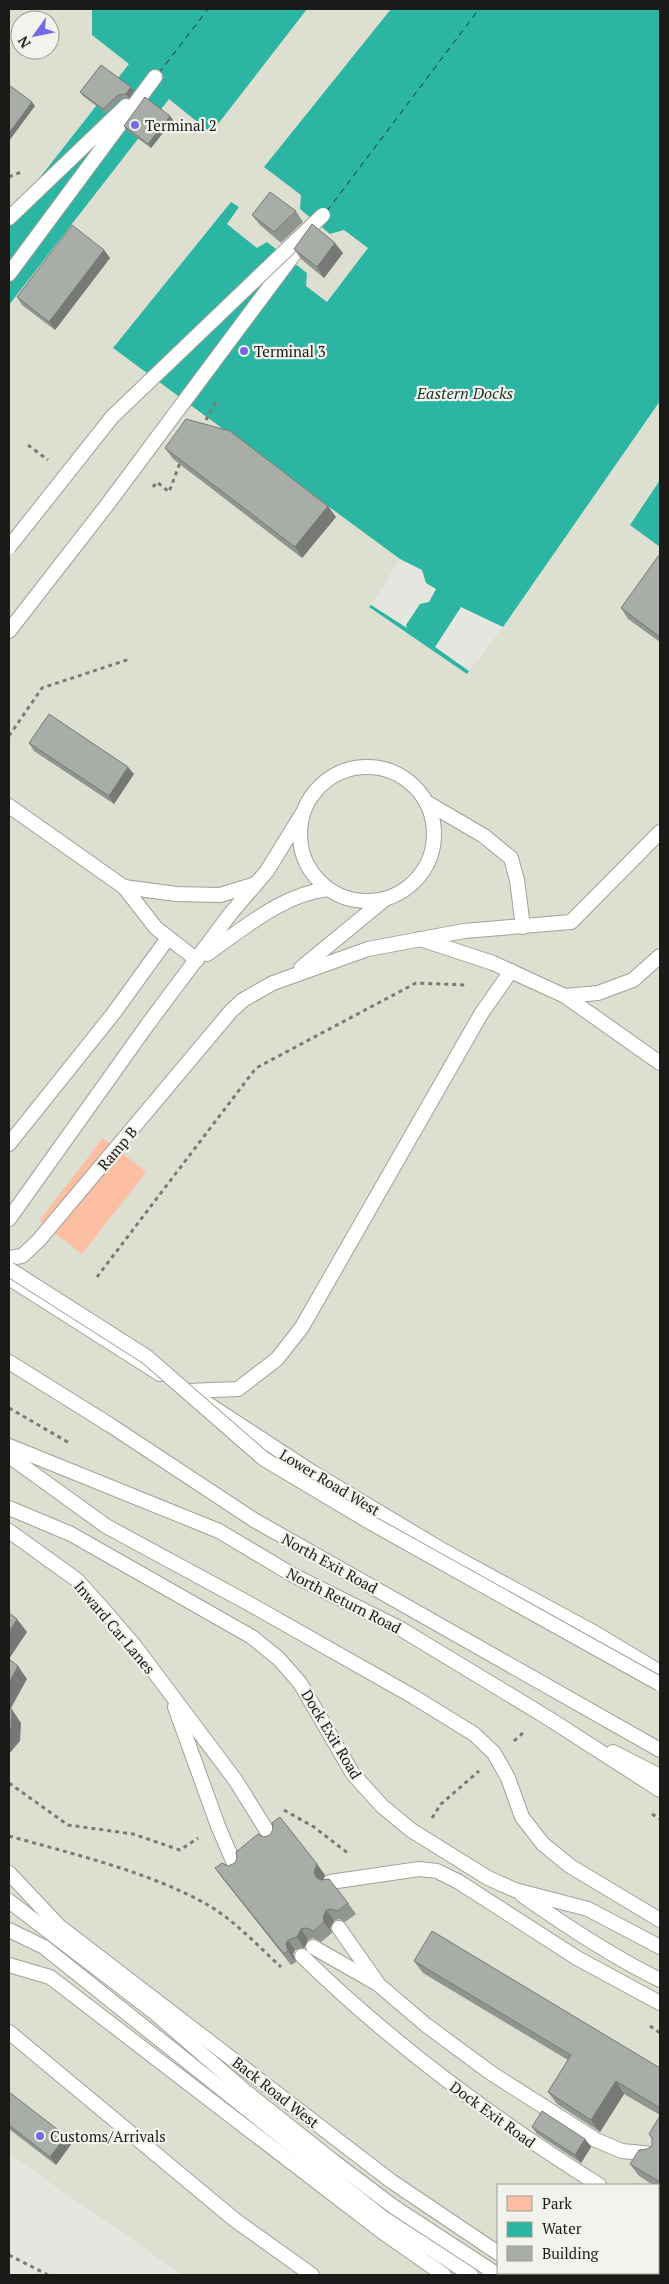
<svg xmlns="http://www.w3.org/2000/svg" width="669" height="2284" font-family="'PT Serif',serif">
	<rect width="100%" height="100%" fill="#e5e6df"/>
	<!-- built -->
	<g fill="#dddfd0" fill-rule="evenodd">
		<path d="M9 9H92V35L129 64 9 217ZM20 20H50V50H20Z"/>
		<path d="M307 9H391L264 167 301 195 300 209 330 234 344 230 368 248 327 303 227 224 231 202 113 348 400 559 369 608 467 674 503 627 660 401V480L630 525 660 545V2275H183L9 2154V305L169 99 211 133ZM498 2185H658V2273H498Z"/>
	</g>
	<!-- green -->
	<polygon fill="#fdbfa3" points="103,1138 146,1172 82,1254 39,1221"/>
	<!-- water -->
	<g fill="#2bb5a2">
		<polygon points="92,9 307,9 211,133 169,99 9,305 9,217 129,64 92,35"/>
		<polygon points="391,9 660,9 660,401 503,627 461,607 435,647 469,671 467,674 369,607 371,605 407,628 406,625 420,604 429,602 436,589 426,583 422,570 400,559 113,348 231,202 239,207 227,224 257,248 267,242 307,273 306,286 327,302 368,248 344,230 330,234 300,209 301,195 264,167"/>
		<polygon points="660,480 660,547 630,525"/>
	</g>
	<g fill="none" stroke-linecap="round" stroke-linejoin="round">
		<!-- ferry -->
		<g stroke="#1d332f" stroke-width="1" stroke-dasharray="6 5" stroke-linecap="butt">
			<polyline points="159,73 208,9"/>
			<polyline points="327,211 479,9"/>
		</g>
		<defs>
			<g id="service">
				<polyline points="9,218 126,106"/>
				<polyline points="9,274 155,77"/>
				<polyline points="9,631 107,505 306,238"/>
				<circle cx="367" cy="834" r="67"/>
				<polyline points="426,802 484,836 511,858 517,880 523,927"/>
				<polyline points="9,806 124,887 156,928 197,960"/>
				<polyline points="124,887 176,894 220,895 256,884"/>
				<polyline points="420,939 493,963 565,996 598,993 633,980 660,956"/>
				<path d="M207 954C244 928 283 894 328 889"/>
				<polyline points="301,968 385,899"/>
				<polyline points="565,996 660,1063"/>
				<polyline points="9,1144 113,1014 168,938"/>
				<polyline points="9,1219 148,1024 231,913 267,871 302,814"/>
				<polyline points="9,1258 22,1256 39,1240 231,1011 243,1000 273,983 368,949 464,931 571,922 660,832"/>
				<polyline points="9,1278 160,1374"/>
				<polyline points="9,1362 110,1425 254,1520 660,1750"/>
				<polyline points="188,1391 238,1389 277,1359 302,1327 481,1014 511,971"/>
				<polyline points="208,1404 312,1472 444,1551 595,1633 660,1672"/>
				<polyline points="9,1446 219,1531 291,1574 401,1629 548,1718 660,1790"/>
				<polyline points="9,1456 106,1526 248,1603 414,1697 474,1734 494,1753 508,1778 522,1817 543,1844 570,1866 660,1920"/>
				<polyline points="9,1508 71,1534 252,1637 279,1659 300,1683 353,1774 382,1806 411,1830 488,1878 515,1890 588,1909 660,1947"/>
				<polyline points="9,1531 77,1580 103,1609 134,1645 236,1781 272,1839"/>
				<polyline points="175,1707 218,1826 236,1868"/>
				<polyline points="613,1752 660,1776"/>
				<polyline points="9,1873 59,1926 391,2181 498,2253"/>
				<polyline points="330,1882 419,1869 437,1871 459,1882 577,1958 660,2003"/>
				<path d="M522 1895C566 1926 611 1956 660 1980"/>
				<polyline points="9,1901 155,2013 245,2091 333,2161 394,2207 498,2275"/>
				<polyline points="339,1928 379,1985 426,2025 491,2073 596,2140 622,2151 653,2154"/>
				<polyline points="9,1930 44,1947 382,2217 471,2275"/>
				<polyline points="313,1947 376,1983"/>
				<path d="M302 1956C392 2044 494 2119 599 2185"/>
				<polyline points="9,1965 50,1977 381,2231 444,2275"/>
				<polyline points="9,2032 235,2220 312,2275"/>
				<polyline points="658,2222 660,2224"/>
				<polyline points="528,2273 531,2275"/>
			</g>
		</defs>
		<!-- service casing -->
		<use href="#service" stroke="#a0a19a" stroke-width="16"/>
		<!-- path -->
		<g stroke="#7a7b76" stroke-width="3" stroke-dasharray="4 4" stroke-linecap="butt">
			<polyline points="9,177 21,172"/>
			<polyline points="202,427 216,402"/>
			<polyline points="28,445 48,460"/>
			<polyline points="153,487 157,482 169,492 181,460"/>
			<polyline points="9,736 42,688 130,659"/>
			<polyline points="97,1277 256,1068 416,983 466,985"/>
			<polyline points="9,1408 71,1444"/>
			<polyline points="514,1741 524,1732"/>
			<polyline points="9,1783 68,1825 133,1834 180,1850 198,1838"/>
			<polyline points="284,1810 314,1827 349,1854"/>
			<polyline points="652,1814 660,1819"/>
			<polyline points="432,1818 441,1804 479,1771"/>
			<path d="M9 1836C73 1854 150 1872 208 1905 234 1920 259 1947 281 1967"/>
			<polyline points="650,2026 660,2033"/>
			<polyline points="9,2255 48,2275"/>
		</g>
		<!-- service -->
		<use href="#service" stroke="#fff" stroke-width="14"/>
		<defs>
			<g id="service-bridge">
				<polyline points="9,547 112,417 323,215"/>
				<polyline points="9,1269 147,1357 264,1459 373,1524 660,1684"/>
			</g>
		</defs>
		<!-- service-bridge casing -->
		<use href="#service-bridge" stroke="#a0a19a" stroke-width="16" stroke-linecap="butt"/>
		<!-- service-bridge -->
		<use href="#service-bridge" stroke="#fff" stroke-width="14"/>
	</g>
	<!-- wall -->
	<g fill="#909590">
		<polygon points="131,87 134,91 129,98 120,99 106,113 83,96 80,92"/>
		<polygon points="173,120 151,148 126,130 124,126"/>
		<polygon points="296,211 303,222 281,243 260,225 252,215"/>
		<polygon points="294,249 343,253 324,278 301,259"/>
		<polygon points="104,250 110,258 55,330 22,305 17,297"/>
		<polygon points="165,448 336,517 302,558 173,459"/>
		<polygon points="660,556 660,642 628,619 621,608"/>
		<polygon points="29,743 134,774 114,804 34,751"/>
		<polygon points="228,1866 325,1875 323,1879 348,1903 356,1914 345,1922 339,1919 334,1921 330,1928 332,1933 321,1942 313,1938 308,1940 304,1948 295,1950 293,1954 296,1962 291,1965 223,1879 215,1868"/>
		<polygon points="414,1961 660,2068 660,2115 624,2094 600,2132 557,2104 548,2092 568,2060 423,1973"/>
		<polygon points="9,2092 72,2143 56,2165 9,2129"/>
		<polygon points="660,2116 660,2189 658,2188 658,2185 653,2185 639,2176 630,2164 652,2146 652,2139 649,2134"/>
		<polygon points="532,2127 585,2139 591,2147 581,2163 537,2134"/>
	</g>
	<!-- shaded-wall -->
	<g fill="#767976">
		<polygon points="131,87 134,91 129,98 126,94"/>
		<polygon points="32,102 35,106 9,141 9,133"/>
		<polygon points="170,116 173,120 151,148 148,144"/>
		<polygon points="335,243 343,253 324,278 317,267"/>
		<polygon points="104,250 110,258 55,330 49,322"/>
		<polygon points="328,506 336,517 302,558 295,547"/>
		<polygon points="128,767 134,774 114,804 109,796"/>
		<polygon points="17,1619 27,1632 9,1659 9,1632"/>
		<polygon points="18,1666 27,1679 11,1708 21,1723 20,1741 9,1754 9,1683"/>
		<polygon points="317,1864 325,1875 321,1883 316,1877 314,1872"/>
		<polygon points="326,1910 334,1921 330,1928 332,1933 324,1922 323,1918"/>
		<polygon points="301,1929 308,1940 304,1948 297,1937"/>
		<polygon points="288,1940 295,1950 293,1954 296,1962 288,1951 286,1944"/>
		<polygon points="616,2081 624,2094 600,2132 591,2120"/>
		<polygon points="66,2136 72,2143 56,2165 50,2157"/>
		<polygon points="585,2139 591,2147 581,2163 575,2155"/>
	</g>
	<!-- building -->
	<g fill="#a8ada8" stroke="#767976">
		<polygon points="101,65 131,87 126,94 118,95 103,109 80,92"/>
		<polygon points="9,85 32,102 9,133"/>
		<polygon points="145,97 170,116 148,144 124,126"/>
		<polygon points="270,192 296,211 274,232 252,215"/>
		<polygon points="312,224 335,243 317,267 294,249"/>
		<polygon points="72,225 104,250 49,322 17,297"/>
		<polygon points="186,419 230,431 328,506 295,547 165,448"/>
		<polygon points="659,555 660,556 660,637 621,608"/>
		<polygon points="49,714 128,767 109,796 29,743"/>
		<polygon points="9,1613 17,1619 9,1632"/>
		<polygon points="9,1659 18,1666 9,1683"/>
		<polygon points="9,1706 12,1710 11,1728 9,1731"/>
		<polygon points="280,1817 317,1864 314,1872 316,1877 320,1880 329,1879 348,1903 338,1911 331,1909 326,1910 323,1918 324,1922 314,1931 306,1928 301,1929 297,1937 288,1940 286,1944 288,1951 284,1954 215,1868 222,1863 228,1866 235,1863 237,1858 236,1852 258,1834 264,1837 270,1835 273,1829 272,1823"/>
		<polygon points="432,1931 660,2068 660,2108 616,2081 591,2120 548,2092 571,2055 414,1961"/>
		<polygon points="9,2092 66,2136 50,2157 9,2125"/>
		<polygon points="542,2111 585,2139 575,2155 532,2127"/>
		<polygon points="660,2116 660,2182 630,2164 639,2150 647,2149 652,2146 652,2138 649,2134"/>
	</g>
	<!-- markers -->
	<g fill="#726ae5" stroke="#f2f3ec" stroke-width="2">
		<circle cx="135" cy="125" r="5"/>
		<circle cx="244" cy="351" r="5"/>
		<circle cx="40" cy="2136" r="5"/>
	</g>
	<g text-anchor="middle" dominant-baseline="central" stroke-width="4.5" stroke-linejoin="round" paint-order="stroke">
		<!-- poi labels -->
		<g font-size="15" fill="#1a1a18" stroke="#f2f3ec" text-anchor="start">
			<text x="145" y="125">Terminal 2</text>
			<text x="254" y="351">Terminal 3</text>
			<text x="50" y="2136">Customs/Arrivals</text>
		</g>
		<!-- street labels -->
		<g font-size="15" fill="#1a1a18" stroke="#f2f3ec">
			<text transform="translate(117 1148) rotate(-50)">Ramp B</text>
			<text transform="translate(330 1482) rotate(31)">Lower Road West</text>
			<text transform="translate(330 1563) rotate(29)">North Exit Road</text>
			<text transform="translate(344 1600) rotate(27)">North Return Road</text>
			<text transform="translate(115 1627) rotate(50)">Inward Car Lanes</text>
			<text transform="translate(332 1734) rotate(59)">Dock Exit Road</text>
			<text transform="translate(276 2092) rotate(38)">Back Road West</text>
			<text transform="translate(493 2114) rotate(36)">Dock Exit Road</text>
		</g>
		<!-- water labels -->
		<g font-size="16" font-style="italic" fill="#1d332f" stroke="#f2f3ec">
			<text x="465" y="393">Eastern Docks</text>
		</g>
	</g>
	<!-- border -->
	<rect width="669" height="2284" fill="none" stroke="#1a1a18" stroke-width="20"/>
	<!-- legend -->
	<rect x="497" y="2184" width="162" height="90" fill="#f2f3ec" stroke="#9c9c97"/>
	<rect x="507" y="2196" width="25" height="15" fill="#fdbfa3" stroke="#9c9c97"/>
	<text x="542" y="2209" font-size="15" fill="#1a1a18">Park</text>
	<rect x="507" y="2222" width="25" height="15" fill="#2bb5a2" stroke="#9c9c97"/>
	<text x="542" y="2234" font-size="15" fill="#1a1a18">Water</text>
	<rect x="507" y="2246" width="25" height="15" fill="#a8ada8" stroke="#9c9c97"/>
	<text x="542" y="2259" font-size="15" fill="#1a1a18">Building</text>
	<!-- north arrow -->
	<g transform="translate(35 35) rotate(237)"><circle r="24" fill="#f2f3ec" stroke="#9c9c97"/>
	<path d="M0-4L9 19L0 12L-9 19Z" fill="#726ae5"/>
	<text y="-8" font-size="14" font-weight="bold" text-anchor="middle" fill="#1a1a18">N</text>
	</g>
</svg>
